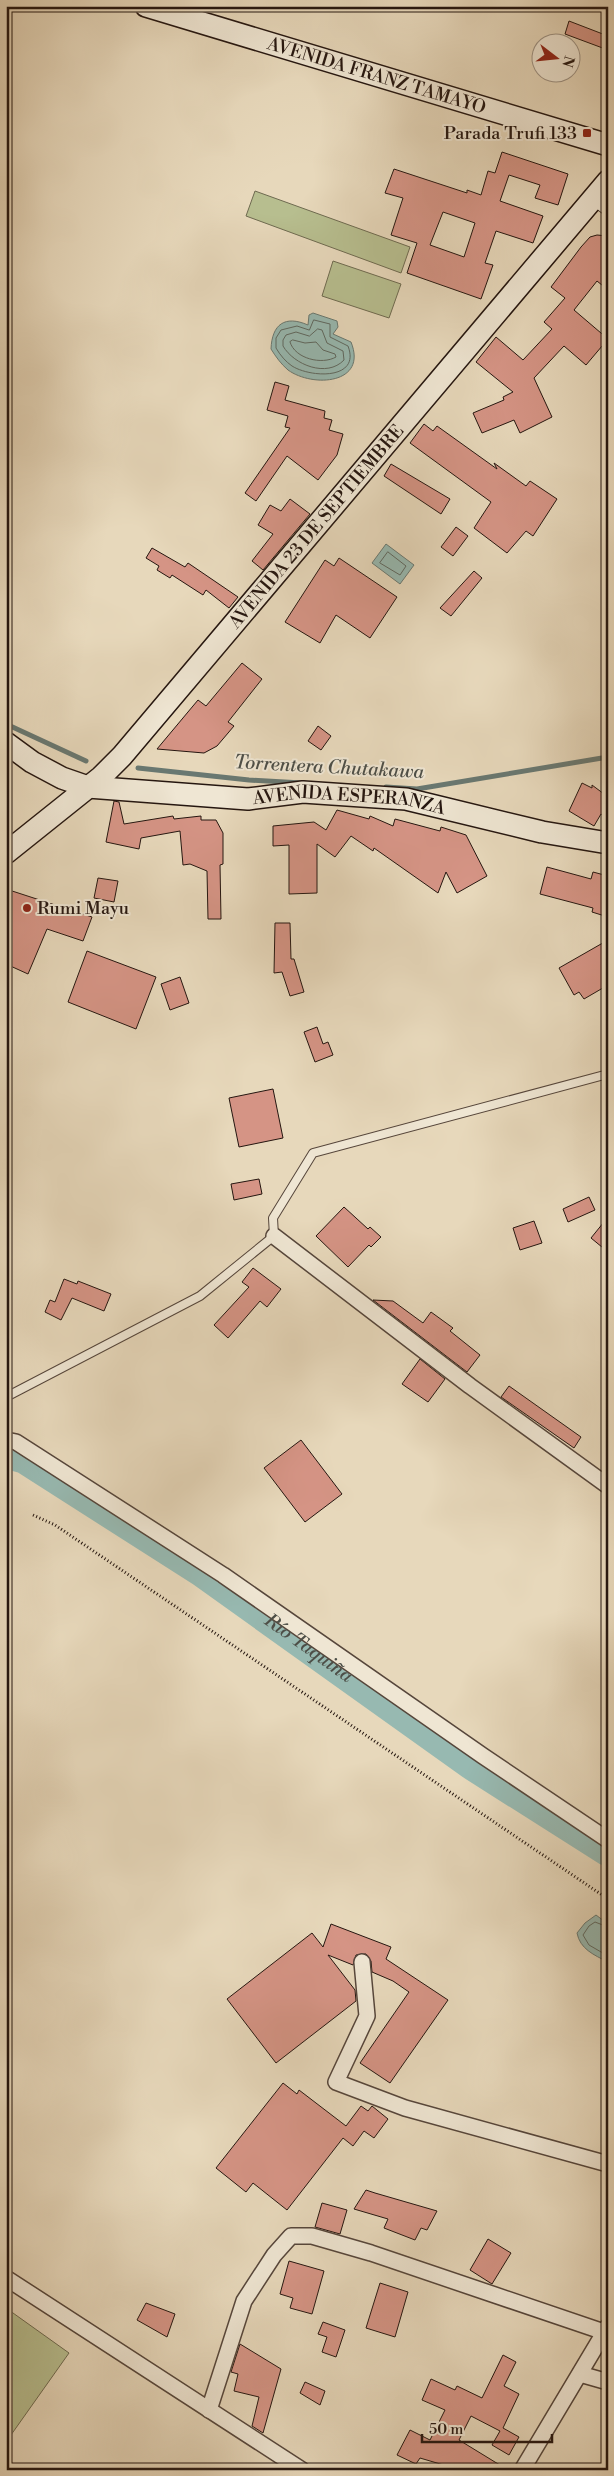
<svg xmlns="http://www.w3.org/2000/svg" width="614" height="2476" font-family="'Libre Bodoni',serif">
	<rect width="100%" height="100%" fill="#e7d8bb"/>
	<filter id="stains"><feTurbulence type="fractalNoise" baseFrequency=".004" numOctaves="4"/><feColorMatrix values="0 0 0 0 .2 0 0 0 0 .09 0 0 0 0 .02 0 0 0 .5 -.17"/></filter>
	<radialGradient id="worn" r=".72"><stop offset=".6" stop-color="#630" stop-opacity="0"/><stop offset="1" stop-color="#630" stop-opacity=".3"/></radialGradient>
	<!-- pitch -->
	<g fill="#b7be8f" stroke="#6e6a50">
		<polygon points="255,191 410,247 401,273 246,216"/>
		<polygon points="333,261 401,284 389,318 322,296"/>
		<polygon points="6,2308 69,2353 6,2442"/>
	</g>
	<!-- water -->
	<g fill="#97b9b1" stroke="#697871">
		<path d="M313 313 337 321 338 327 333 334 351 342C368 384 313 388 288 370 281 364 276 357 271 349 272 324 285 315 308 325L309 315Z"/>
		<polygon points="386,544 414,565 400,584 372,563"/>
		<path d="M596 1915 608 1924V1962C594 1955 580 1949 577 1933L585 1923Z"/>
	</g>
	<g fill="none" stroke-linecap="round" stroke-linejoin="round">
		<!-- shore -->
		<g stroke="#5e6860" stroke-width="1">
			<path d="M314 320 330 324V337L348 346C361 380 311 378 292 366 286 362 280 355 276 348V338L281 330 297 326 309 330Z"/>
			<path d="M318 329 322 330 327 343 343 351 344 360C327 378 294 365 283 346V340L286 335 296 332 309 336Z"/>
			<path d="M293 340 305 343 316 342 323 350 335 354 336 357C322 365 295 359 290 342Z"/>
			<polygon points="388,552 406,566 400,575 380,563"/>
			<polyline points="608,1927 595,1922 589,1926 583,1935 589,1945 608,1956"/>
		</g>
		<!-- stream -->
		<g stroke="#697871" stroke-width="5">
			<polyline points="6,724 86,761"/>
			<polyline points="138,768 249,780 302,783"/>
			<polyline points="386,787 417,789 608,757"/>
		</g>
		<!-- river -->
		<path stroke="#97b9b1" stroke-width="31" id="s1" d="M6 1453 24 1458 201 1571 471 1764 608 1851"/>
	</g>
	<!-- building -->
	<g fill="#d59485" stroke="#251610" fill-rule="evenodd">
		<polygon points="569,21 608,36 608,50 565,34"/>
		<path d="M502 152 568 174 558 205 535 198 540 185 509 175 500 201 543 216 533 243 496 231 485 263 493 265 481 299 407 273 417 243 391 235 403 198 385 193 394 169 467 193V190L481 195 488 171 495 173ZM443 212 475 223 464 257 430 245Z"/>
		<polygon points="597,235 608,236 608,290 597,281 574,310 608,339 586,365 564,346 534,378 552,417 520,433 514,420 482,433 473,413 504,400 503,397 513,392 476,362 496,337 523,360 552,329 544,322 565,298 551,287 581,247 590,237"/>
		<polygon points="275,382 289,386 285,400 325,411 324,418 332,420 329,430 343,434 337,455 318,480 287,456 256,501 245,493 290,428 285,427 288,416 267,410"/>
		<polygon points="424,424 433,431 437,426 497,469 494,463 526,486 530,481 557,499 533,536 526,531 507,553 474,528 491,502 410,443"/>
		<polygon points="391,464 450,499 441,514 384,476"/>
		<polygon points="290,499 310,514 263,570 252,561 273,534 258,525 270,505 281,511"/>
		<polygon points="456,527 468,536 453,556 441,547"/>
		<polygon points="152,548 185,567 188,563 238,597 229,608 206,590 203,595 172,575 170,578 157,570 159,566 146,558"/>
		<polygon points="339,558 397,597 370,638 336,615 320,643 285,622 325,560 334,566"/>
		<polygon points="474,571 482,578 451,616 440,608"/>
		<polygon points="242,663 262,679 228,722 234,726 217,746 204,753 157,749 198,700 206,706"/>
		<polygon points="318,726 331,736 321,750 308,741"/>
		<polygon points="582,783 592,788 592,785 608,797 608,820 601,814 594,826 569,811"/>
		<polygon points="114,801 119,802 124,824 173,816 174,819 201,816 201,820 216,820 223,833 223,864 220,865 221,919 208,919 207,871 190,864 183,865 180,831 141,838 139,849 106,842"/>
		<polygon points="337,810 369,819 370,816 393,826 395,819 440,831 441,827 466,835 487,876 457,893 446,872 438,893 374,848 373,851 351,836 335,857 317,844 317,893 289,894 289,845 273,846 273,826 314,822 326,830"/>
		<polygon points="547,867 591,879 593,872 608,876 608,917 592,912 593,908 540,894"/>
		<polygon points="98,878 118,881 114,902 94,898"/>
		<polygon points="6,889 92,917 83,941 47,929 28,974 6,964"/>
		<polygon points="275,923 290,923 291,959 294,959 304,992 290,996 282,972 274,973"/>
		<polygon points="608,940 608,985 584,999 579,992 574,995 559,968"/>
		<polygon points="87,951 156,977 136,1029 68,1002"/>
		<polygon points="180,977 189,1003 170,1010 161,984"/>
		<polygon points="317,1027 323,1044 328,1042 333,1055 315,1062 304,1032"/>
		<polygon points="273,1089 283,1138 239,1147 229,1098"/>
		<polygon points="259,1179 262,1194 234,1200 231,1184"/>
		<polygon points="589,1197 595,1210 568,1222 563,1209"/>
		<polygon points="344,1207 368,1229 370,1227 381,1237 371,1247 369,1245 348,1267 316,1236"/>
		<polygon points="608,1217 608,1252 591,1238"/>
		<polygon points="534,1221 542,1243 520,1250 513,1228"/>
		<polygon points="253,1268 281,1289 267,1307 260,1301 228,1338 214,1325 249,1287 242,1282"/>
		<polygon points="64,1279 77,1284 78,1281 111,1294 104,1311 72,1298 61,1320 45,1312 50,1300 55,1302"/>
		<polygon points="373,1300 393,1301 423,1323 431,1312 453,1328 450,1331 480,1355 467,1372"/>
		<polygon points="420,1359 445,1379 428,1402 402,1384"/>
		<polygon points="509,1386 581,1437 574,1448 501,1397"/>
		<polygon points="301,1440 342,1494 305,1522 264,1468"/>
		<polygon points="331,1924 391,1947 386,1959 448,2000 390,2083 360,2063 409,1992 393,1981 372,1972 371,1961 366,1954 356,1955 353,1965 328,1955 355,1990 356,2001 276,2063 227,1999 312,1933 323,1947"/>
		<polygon points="283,2083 297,2094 299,2090 346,2126 361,2106 368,2111 372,2106 388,2119 374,2138 364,2131 353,2146 343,2138 287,2210 253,2183 246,2192 216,2168"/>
		<polygon points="366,2190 375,2193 437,2211 427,2230 421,2228 415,2240 384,2228 388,2219 354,2209"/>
		<polygon points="322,2203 347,2210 340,2234 315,2227"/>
		<polygon points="488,2239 511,2253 492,2284 470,2270"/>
		<polygon points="289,2261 324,2271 312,2314 290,2308 293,2298 280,2294"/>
		<polygon points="380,2283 408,2292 395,2337 366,2328"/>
		<polygon points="146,2303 175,2314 167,2337 137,2320"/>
		<polygon points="323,2322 345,2330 336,2357 322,2352 327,2337 318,2334"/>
		<polygon points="240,2344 281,2369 263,2433 252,2426 259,2397 234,2391 238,2374 231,2372"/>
		<polygon points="503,2355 516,2362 504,2386 519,2394 503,2428 519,2437 509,2455 492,2445 500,2431 471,2416 459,2440 508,2470 445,2470 447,2466 420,2458 416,2464 397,2455 410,2430 430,2440 445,2410 422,2400 431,2379 455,2390 457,2386 482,2398"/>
		<polygon points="305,2382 325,2391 320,2405 300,2393"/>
	</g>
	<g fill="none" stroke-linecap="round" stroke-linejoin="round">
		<defs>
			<g id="lane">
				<polyline points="593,201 608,212"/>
				<polyline points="6,1397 200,1296 274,1236 273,1218 313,1153 608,1074"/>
			</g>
			<g id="street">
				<polyline points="274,1236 470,1386 608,1486"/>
				<polyline points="6,1440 16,1442 223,1575 483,1756 608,1840"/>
				<polyline points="362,1962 367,2016 336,2082 405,2108 608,2164"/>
				<polyline points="6,2278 302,2470"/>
				<polyline points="580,2374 608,2382"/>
				<polyline points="209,2410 244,2301 274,2255 291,2236 312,2236 371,2253 604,2332"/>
				<polyline points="522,2470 608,2326"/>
			</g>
			<g id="secondary">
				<path id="s2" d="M146 6 608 145"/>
				<path id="s3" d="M6 743 32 762 62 778 88 787 248 799 303 792 406 799 542 832 608 843"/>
				<path id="s4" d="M6 853 101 777 122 756 608 181"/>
			</g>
		</defs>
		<!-- lane casing -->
		<use href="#lane" stroke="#56463b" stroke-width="10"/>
		<!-- street casing -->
		<use href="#street" stroke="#56463b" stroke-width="18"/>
		<!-- secondary casing -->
		<use href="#secondary" stroke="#251610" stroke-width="24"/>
		<!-- path -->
		<polyline stroke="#251610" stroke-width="3" stroke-dasharray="1 2.5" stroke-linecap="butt" points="33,1515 55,1525 608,1899"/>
		<!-- lane -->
		<use href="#lane" stroke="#efe6d3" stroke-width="8"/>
		<!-- street -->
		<use href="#street" stroke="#efe6d3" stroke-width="15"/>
		<!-- secondary -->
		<use href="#secondary" stroke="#efe6d3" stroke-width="21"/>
	</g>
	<!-- markers -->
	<g fill="#8f2418" stroke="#efe6d3" stroke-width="2">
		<rect x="582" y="128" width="10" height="10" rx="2.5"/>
		<circle cx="27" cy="908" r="5"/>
	</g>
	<g text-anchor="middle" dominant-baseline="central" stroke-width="4" stroke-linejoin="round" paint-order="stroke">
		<!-- street labels -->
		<g font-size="18" fill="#251610" stroke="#efe6d3">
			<text stroke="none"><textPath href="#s2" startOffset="241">AVENIDA FRANZ TAMAYO</textPath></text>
			<text stroke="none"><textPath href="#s4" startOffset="452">AVENIDA 23 DE SEPTIEMBRE</textPath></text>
			<text stroke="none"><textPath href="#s3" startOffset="356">AVENIDA ESPERANZA</textPath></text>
		</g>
		<!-- poi labels -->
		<g font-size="18" fill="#251610" stroke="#efe6d3" text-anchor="end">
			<text x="577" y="133">Parada Trufi 133</text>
			<text x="37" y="908" text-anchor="start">Rumi Mayu</text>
		</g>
		<!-- water labels -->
		<g font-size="19" font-style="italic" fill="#4d4f48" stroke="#efe6d3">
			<text transform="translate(329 767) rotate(3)">Torrentera Chutakawa</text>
			<text stroke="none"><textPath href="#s1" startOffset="361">Río Taquiña</textPath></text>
		</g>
	</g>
	<!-- margin -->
	<rect width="614" height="2476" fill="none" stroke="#e7d8bb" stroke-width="25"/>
	<rect x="8" y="8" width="599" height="2461" fill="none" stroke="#251610" stroke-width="2.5"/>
	<rect x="12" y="12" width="589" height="2451" fill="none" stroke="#251610"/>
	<!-- north arrow -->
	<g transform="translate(556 58) rotate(106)"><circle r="24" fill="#efe6d3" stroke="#9e9385"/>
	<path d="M0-4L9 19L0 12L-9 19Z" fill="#8f2418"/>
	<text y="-8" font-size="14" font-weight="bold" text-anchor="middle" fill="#251610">N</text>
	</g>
	<!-- scale -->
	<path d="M422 2434v8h130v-8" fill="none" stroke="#251610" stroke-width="2.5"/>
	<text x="429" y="2434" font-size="15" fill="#251610" stroke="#efe6d3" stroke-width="4" paint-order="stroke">50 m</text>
	<rect width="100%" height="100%" filter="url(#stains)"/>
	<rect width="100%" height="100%" fill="url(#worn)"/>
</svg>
